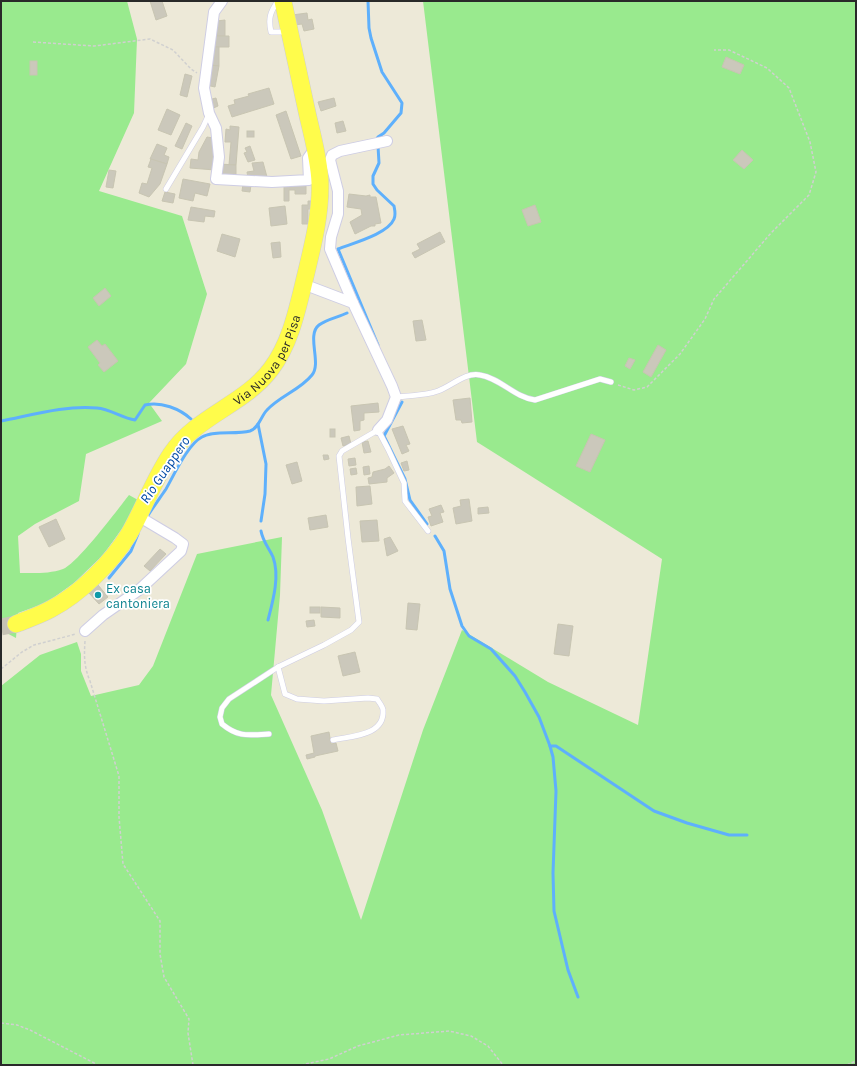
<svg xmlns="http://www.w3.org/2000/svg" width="857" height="1066" font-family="Karla,sans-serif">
	<rect width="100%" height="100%" fill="#ede9d8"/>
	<!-- green -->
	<g fill="#99ea8e">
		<path d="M1 1H127L137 39 134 113 99 191 182 216 207 294 186 364 149 403 162 421 86 454 79 501 35 524 18 536 20 573C34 573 49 574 63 569 77 564 118 509 129 495L138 500 124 526 103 555 74 583 46 603 18 613 16 638 1 630Z"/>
		<polygon points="423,1 856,1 856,1065 1,1065 1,686 40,655 77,642 81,654 81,671 91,696 139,685 153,666 197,554 282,537 280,595 271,695 322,810 361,920 423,730 462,630 548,682 638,725 662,559 477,442"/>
	</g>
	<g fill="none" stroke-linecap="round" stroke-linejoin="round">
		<!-- stream -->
		<g stroke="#5eb0fc" stroke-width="3">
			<polyline points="368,1 369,28 371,38 382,72 402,103 401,113 384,133 378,137 377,139"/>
			<path d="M378 146 379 163 373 176V184L377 190 394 206C395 211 396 215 394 219 388 234 353 243 338 249L378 345"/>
			<polyline points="402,402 384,436 405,479 410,500 427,524"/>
			<path d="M1 421C32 415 65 405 97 408 110 409 122 418 135 420L145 405C161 401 180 409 191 419"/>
			<polyline points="258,424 266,464 265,494 261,521"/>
			<path d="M147 517C153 507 160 498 166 489 174 475 188 444 202 437 214 430 236 435 250 431 259 428 261 416 267 410 280 396 300 390 312 375 322 363 306 335 319 325 327 319 339 317 347 313"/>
			<path d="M261 531C263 542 269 548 273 557 280 576 273 601 268 620"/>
			<polyline points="435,536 444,551 450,589 462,626 469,636 491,649 515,676 525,692 539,717 550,746 553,757 556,791 553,873 554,911 568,970 578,997"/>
			<polyline points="109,578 131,551 138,534"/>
			<polyline points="550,746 556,746 654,811 687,823 729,835 747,835"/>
		</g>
	</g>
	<!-- building -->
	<g fill="#cbc8bb" stroke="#c8c5b2">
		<polygon points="150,1 162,1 167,16 156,20"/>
		<polygon points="307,13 308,20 312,19 314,29 304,31 302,24 294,25 292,15"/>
		<polygon points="225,20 225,36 217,36 217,21"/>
		<polygon points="212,36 229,36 229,47 211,47"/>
		<polygon points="211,47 219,47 219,66 210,65"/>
		<polygon points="726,57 744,65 740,74 722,67"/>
		<rect x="30" y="61" width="7" height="14"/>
		<polygon points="210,65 219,66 215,87 206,85"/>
		<polygon points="185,74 192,76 187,97 180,95"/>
		<polygon points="269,88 274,104 232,117 228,106 235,104 234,100 249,96 248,94"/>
		<polygon points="216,98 218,106 209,110 208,100"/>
		<polygon points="334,98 336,106 321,111 318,102"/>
		<polygon points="167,109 180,115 171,135 158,130"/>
		<polygon points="286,111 301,156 291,159 276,115"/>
		<polygon points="343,121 346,131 337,133 335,123"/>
		<polygon points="186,123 192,126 182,149 175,146"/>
		<polygon points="230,126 239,127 236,165 229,165 231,142 225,142 226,129 230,130"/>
		<rect x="247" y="131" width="7" height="6"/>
		<polygon points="207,137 213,138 215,170 190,168 191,159 198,160 199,152"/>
		<polygon points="157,144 167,148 164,155 169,157 167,164 150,159"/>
		<polygon points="250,146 255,160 248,162 244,153 247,152 245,148"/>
		<polygon points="742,150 753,160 744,169 733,160"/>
		<polygon points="151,159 167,164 160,184 149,197 139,193 142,183 147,184 152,168 148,167"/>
		<polygon points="263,162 267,177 248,178 247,172 254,171 252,163"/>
		<polygon points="219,164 236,165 236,175 219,175"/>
		<polygon points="109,170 116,171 113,188 106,187"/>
		<polygon points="183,179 210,184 207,196 195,193 193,201 179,198"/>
		<polygon points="284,182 306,183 306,194 295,194 295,190 289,190 289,201 284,201"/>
		<polygon points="243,184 251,185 250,192 242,191"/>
		<polygon points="165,192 175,194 173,203 162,201"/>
		<polygon points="349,194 366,196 370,195 370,197 376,197 381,223 375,224 375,226 371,226 355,234 350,222 362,215 361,209 347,207"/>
		<polygon points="308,201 314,201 314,209 308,209 308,224 302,224 302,205 308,205"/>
		<polygon points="535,205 541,222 528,226 522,210"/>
		<polygon points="285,206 287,224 271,226 269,208"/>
		<polygon points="191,207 215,211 214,217 205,216 204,222 188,220"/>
		<polygon points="440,232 445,242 415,258 412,253 420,249 417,244"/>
		<polygon points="222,234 240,239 235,257 217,251"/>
		<polygon points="280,242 281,257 273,258 271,243"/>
		<polygon points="105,288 111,296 99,306 93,298"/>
		<polygon points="422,320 426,340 416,341 413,321"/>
		<polygon points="97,340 102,346 105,344 118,361 104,372 98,365 100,363 88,347"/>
		<polygon points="658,345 666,350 651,377 643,372"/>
		<polygon points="629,358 635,360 630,369 625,366"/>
		<polygon points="470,398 472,422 462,423 461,420 456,420 453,400"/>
		<polygon points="378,403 379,412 364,413 364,420 360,421 360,430 354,431 351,406"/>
		<polygon points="403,426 410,444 406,445 409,451 402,454 392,429"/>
		<rect x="330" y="429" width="5" height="8"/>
		<polygon points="591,434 605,440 590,472 576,466"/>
		<polygon points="349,436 351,444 343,446 341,438"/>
		<polygon points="368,441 371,452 364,453 362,442"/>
		<polygon points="323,455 328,455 329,459 324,460"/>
		<polygon points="355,458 356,465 349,466 348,459"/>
		<polygon points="407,461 409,470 404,471 401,463"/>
		<polygon points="297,462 302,481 292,484 286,465"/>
		<polygon points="369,466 370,474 364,475 363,467"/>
		<polygon points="389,466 394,473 387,478 387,482 369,484 368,478 372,477 373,472 385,469"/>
		<polygon points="356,468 357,474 351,475 350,469"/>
		<polygon points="370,486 372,504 357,506 356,487"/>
		<polygon points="469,499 472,521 456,524 453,508 461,506 460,500"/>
		<polygon points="441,505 444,512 440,513 443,522 431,526 428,517 432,516 429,509"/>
		<polygon points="488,507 489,513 478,514 478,508"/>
		<polygon points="326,515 328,527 310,530 308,518"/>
		<polygon points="56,519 65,539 49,547 39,527"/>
		<polygon points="377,520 379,541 362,542 360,521"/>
		<polygon points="390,537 398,551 387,556 384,539"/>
		<polygon points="160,549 166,554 150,571 144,566"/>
		<polygon points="98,585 108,597 99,604 89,593"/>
		<polygon points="408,603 420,604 417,630 406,629"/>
		<rect x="310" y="607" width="10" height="6"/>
		<polygon points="321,607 340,608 340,618 321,617"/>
		<polygon points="314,620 315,626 307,627 306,621"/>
		<polygon points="558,624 573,626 569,656 554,654"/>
		<polygon points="355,652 360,672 343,676 338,656"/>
		<polygon points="329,732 331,744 336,743 338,751 315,756 315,757 307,759 306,755 314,753 311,736"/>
	</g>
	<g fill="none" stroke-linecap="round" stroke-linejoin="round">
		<!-- primary-tunnel -->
		<polyline stroke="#c6c3b5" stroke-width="17" stroke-dasharray="17 8" stroke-linecap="butt" points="1,627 16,624"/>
		<defs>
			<g id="service">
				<path d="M278 1C270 12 268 19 271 32H286"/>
				<polyline points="166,189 203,127 209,114"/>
				<path d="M396 397C407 396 428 395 438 391 452 386 465 372 480 375 500 378 514 397 535 400L600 379 611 382"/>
				<path d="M278 667 285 694 297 699 324 701 368 698 377 699C379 702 383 707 383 710 385 736 351 736 333 740"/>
				<path d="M269 734C249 735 239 738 222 724L220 717 222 708 229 699 278 667 324 645 351 630 359 622 348 538 339 456 342 451 378 430 388 449 404 483 405 501 428 531"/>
			</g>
			<g id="minor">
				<polyline points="222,1 214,12 204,88 209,113 216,128 219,157 216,179 272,182 309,180 308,158 315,148"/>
				<polyline points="303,284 353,303 392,386 396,397 387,420 378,430"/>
				<polyline points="353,303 330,249 331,237 338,214 338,191 330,160 332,155 340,151 387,141"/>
				<polyline points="85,631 103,615 139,590 181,551 183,544 175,538 138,516"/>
			</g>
			<g id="primary">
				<path id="s1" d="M16 624C28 619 40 615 51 609 80 594 112 562 129 534 144 508 154 479 171 454 196 416 244 405 271 369 289 345 296 315 303 286 311 252 321 217 320 182 319 158 312 135 307 112 299 75 291 38 283 1"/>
			</g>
		</defs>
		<!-- service casing -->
		<use href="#service" stroke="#cecde4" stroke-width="6"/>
		<!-- minor casing -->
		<use href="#minor" stroke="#cecde4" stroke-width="12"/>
		<!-- primary casing -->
		<use href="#primary" stroke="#d0d0d0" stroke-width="18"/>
		<!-- path -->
		<g stroke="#d0d0d0" stroke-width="1.5" stroke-dasharray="3 2" stroke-linecap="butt">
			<polyline points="33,42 94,46 150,39 173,50 191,69 197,73"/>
			<polyline points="618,385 634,390 647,387 680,354 705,319 714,299 771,233 809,195 816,172 810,142 789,88 767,68 729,50 714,50"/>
			<path d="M85 641C84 656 84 667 90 681L119 776V817L123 864 160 921V954L164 977 189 1019 188 1033 193 1065"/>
			<polyline points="1,669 22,652 34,645 76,634"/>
			<polyline points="1,1023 17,1025 30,1030 98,1065"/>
			<polyline points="301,1065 329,1059 358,1046 399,1035 449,1031 471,1036 488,1046 503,1065"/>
			<polyline points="847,1065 856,1061"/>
		</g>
		<!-- service -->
		<use href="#service" stroke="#fff" stroke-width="5"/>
		<!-- minor -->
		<use href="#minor" stroke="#fff" stroke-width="10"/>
		<!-- primary -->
		<use href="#primary" stroke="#fffc4b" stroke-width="17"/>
	</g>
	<!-- markers -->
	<circle fill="#0f9aa8" stroke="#fff" stroke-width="1.5" cx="98" cy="595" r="4"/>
	<g text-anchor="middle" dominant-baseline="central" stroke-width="3.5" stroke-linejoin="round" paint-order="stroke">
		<!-- street labels -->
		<g font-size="13" fill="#292929" stroke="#fff">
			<text stroke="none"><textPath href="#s1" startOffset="375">Via Nuova per Pisa</textPath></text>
		</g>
		<!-- culture labels -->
		<g font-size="13" fill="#0d838f" stroke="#fff" text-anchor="start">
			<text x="106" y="588">Ex casa<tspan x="106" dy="15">cantoniera</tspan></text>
		</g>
		<!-- water labels -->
		<g font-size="14" font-style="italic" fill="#0049a5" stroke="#fff">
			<text transform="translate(165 470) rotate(-56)">Rio Guappero</text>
		</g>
	</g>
	<!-- border -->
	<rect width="857" height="1066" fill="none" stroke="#292929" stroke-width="4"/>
</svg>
